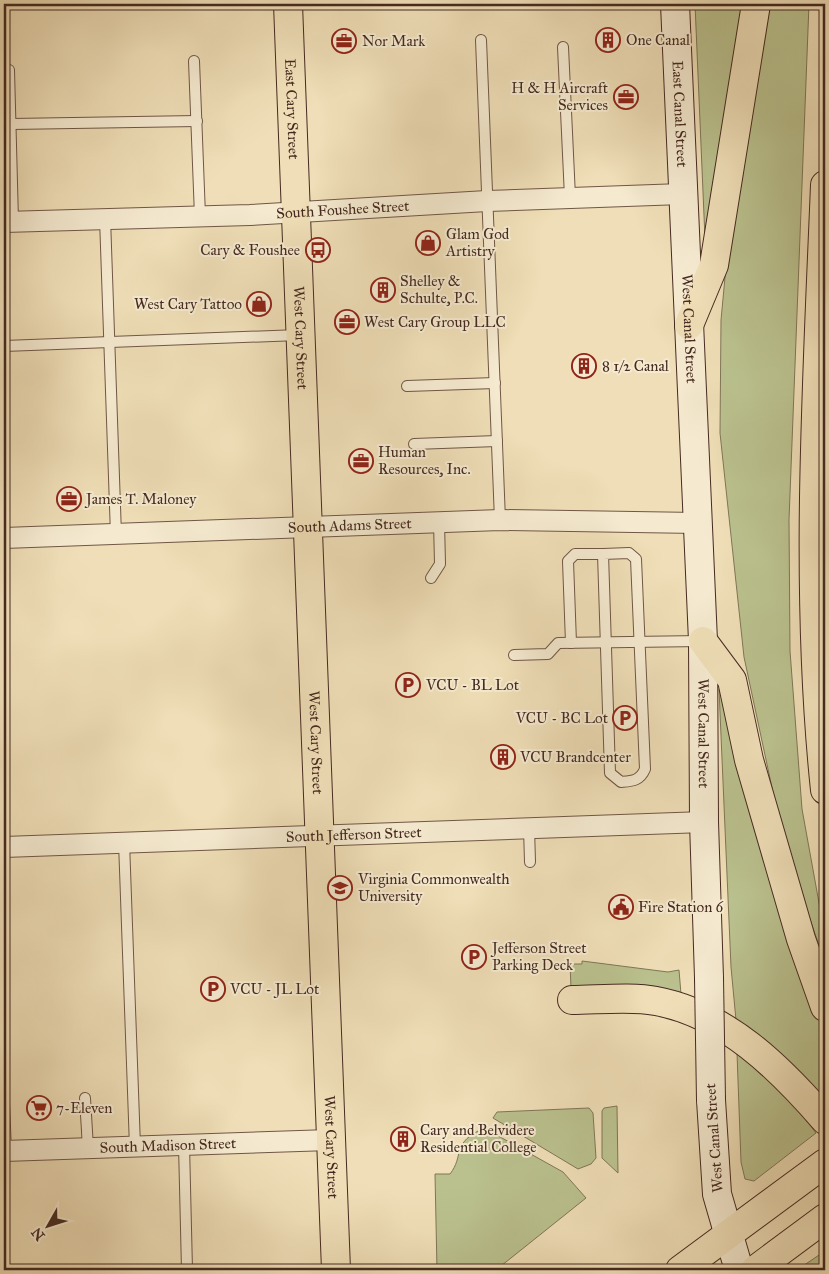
<svg xmlns="http://www.w3.org/2000/svg" width="829" height="1274" font-family="'IM FELL Great Primer',serif">
	<rect width="100%" height="100%" fill="#efdeb7"/>
	<filter id="stains"><feTurbulence type="fractalNoise" baseFrequency=".004" numOctaves="4"/><feColorMatrix values="0 0 0 0 .2 0 0 0 0 .09 0 0 0 0 .02 0 0 0 .5 -.17"/></filter>
	<radialGradient id="worn" r=".72"><stop offset=".6" stop-color="#630" stop-opacity="0"/><stop offset="1" stop-color="#630" stop-opacity=".3"/></radialGradient>
	<!-- green -->
	<g fill="#bac18e" stroke="#807657">
		<polygon points="695,4 745,4 705,239"/>
		<polygon points="768,4 809,4 789,520 790,651 802,809 825,936 825,962 803,900 777,811 744,657 720,433 721,320 727,256"/>
		<path d="M723 688 810 989 825 1032V1108C797 1071 775 1046 736 1020L731 967 719 689Z"/>
		<polygon points="582,961 668,972 679,970 681,994 571,988 570,964 582,964"/>
		<path d="M737 1053C769 1078 792 1101 816 1133L754 1181 745 1179 741 1162Z"/>
		<polygon points="617,1106 618,1173 602,1158 602,1111 604,1108"/>
		<polygon points="589,1108 593,1113 596,1158 591,1164 578,1169 493,1118 497,1112"/>
		<path d="M478 1131 493 1133 563 1172 586 1198 496 1270H437L435 1174H450C464 1156 452 1145 478 1131Z"/>
		<polygon points="825,1251 825,1270 797,1270"/>
	</g>
	<g fill="none" stroke-linecap="round" stroke-linejoin="round">
		<defs>
			<g id="service">
				<polyline points="481,40 500,520"/>
				<polyline points="563,47 570,197"/>
				<polyline points="194,61 200,216"/>
				<polyline points="9,70 13,221"/>
				<polyline points="11,124 197,121"/>
				<polyline points="105,218 116,535"/>
				<polyline points="4,346 299,335"/>
				<polyline points="407,386 495,383"/>
				<polyline points="414,444 497,441"/>
				<path d="M629 553 636 559 645 769C640 781 632 781 621 782L610 773 603 554Z"/>
				<polyline points="431,578 440,564 439,522"/>
				<polyline points="571,643 568,561 575,554 603,554"/>
				<polyline points="514,655 548,654 558,643 702,641"/>
				<polyline points="529,828 530,862"/>
				<polyline points="124,842 135,1147"/>
				<polyline points="85,1098 88,1148"/>
				<polyline points="4,1103 6,1151"/>
				<polyline points="184,1145 187,1270"/>
			</g>
			<g id="minor">
				<path id="s1" d="M4 222 250 215 487 201 682 194"/>
				<path id="s2" d="M4 538 500 520 697 523"/>
				<path id="s3" d="M4 847 704 822"/>
				<path id="s4" d="M4 1151 330 1140"/>
			</g>
			<g id="secondary">
				<path id="s5" d="M675 4 703 641 704 822 709 978"/>
				<polyline points="711,1100 717,1194 739,1270"/>
			</g>
			<g id="primary">
				<path id="s6" d="M288 4 336 1270"/>
				<polyline points="680,1270 825,1163"/>
				<polyline points="755,1270 825,1218"/>
			</g>
			<g id="motorway">
				<path d="M825 185C817 386 804 589 825 790"/>
				<polyline points="689,325 714,265 756,4"/>
				<polyline points="703,641 732,680 749,760 801,939 825,1007"/>
				<path d="M572 1000C596 1000 633 996 656 1001 726 1014 780 1068 825 1120"/>
			</g>
		</defs>
		<!-- service casing -->
		<use href="#service" stroke="#705746" stroke-width="12"/>
		<!-- minor casing -->
		<use href="#minor" stroke="#705746" stroke-width="22"/>
		<!-- secondary casing -->
		<use href="#secondary" stroke="#462a20" stroke-width="30"/>
		<!-- primary casing -->
		<use href="#primary" stroke="#462a20" stroke-width="30"/>
		<!-- motorway casing -->
		<use href="#motorway" stroke="#462a20" stroke-width="30"/>
		<!-- service -->
		<use href="#service" stroke="#f5ead0" stroke-width="10"/>
		<!-- minor -->
		<use href="#minor" stroke="#f5ead0" stroke-width="20"/>
		<!-- secondary -->
		<use href="#secondary" stroke="#f5ead0" stroke-width="28"/>
		<!-- primary -->
		<use href="#primary" stroke="#efdeb7" stroke-width="28"/>
		<!-- motorway -->
		<use href="#motorway" stroke="#efdeb7" stroke-width="28"/>
		<defs>
			<polyline id="secondary-bridge" points="709,978 711,1100"/>
		</defs>
		<!-- secondary-bridge casing -->
		<use href="#secondary-bridge" stroke="#462a20" stroke-width="30" stroke-linecap="butt"/>
		<!-- secondary-bridge -->
		<use href="#secondary-bridge" stroke="#f5ead0" stroke-width="28"/>
	</g>
	<!-- icons -->
	<defs>
		<symbol id="building-ring" viewBox="-11 -11 22 22"><circle r="9.5" fill="#f5ead0" stroke="#8f2418" stroke-width="1.5"/><path d="M-4-6H4V6H1V3H-1V6H-4ZM-2.5-4.3h1.7v1.8h-1.7ZM.8-4.3h1.7v1.8H.8ZM-2.5-1h1.7V.8h-1.7ZM.8-1h1.7V.8H.8Z" fill="#8f2418"/></symbol>
		<symbol id="office-ring" viewBox="-11 -11 22 22"><circle r="9.5" fill="#f5ead0" stroke="#8f2418" stroke-width="1.5"/><path d="M-6-3h4V-5.5h4V-3h4V5H-6ZM-1-4.5V-3h2v-1.5ZM-6 0V1H6V0Z" fill="#8f2418"/></symbol>
		<symbol id="shop-ring" viewBox="-11 -11 22 22"><circle r="9.5" fill="#f5ead0" stroke="#8f2418" stroke-width="1.5"/><path d="M-5-2.5h2.3a2.7 3.5 0 0 1 5.4 0H5L5.5 6h-11ZM-1.5-2.5h3a1.5 2.3 0 0 0-3 0Z" fill="#8f2418"/></symbol>
		<symbol id="bus-ring" viewBox="-11 -11 22 22"><circle r="9.5" fill="#f5ead0" stroke="#8f2418" stroke-width="1.5"/><path d="M-5-6H5V4H4V6H2V4H-2V6H-4V4H-5ZM-3.5-4V0h7V-4ZM-3.5 1.2v1.5H-2V1.2ZM2 1.2v1.5H3.5V1.2Z" fill="#8f2418"/></symbol>
		<symbol id="parking-ring" viewBox="-11 -11 22 22"><circle r="9.5" fill="#f5ead0" stroke="#8f2418" stroke-width="1.5"/><path d="M-3.5-5.5H1a3.5 3.5 0 0 1 0 7H-1V5.5H-3.5ZM-1-3.4V-.6H.8a1.4 1.4 0 0 0 0-2.8Z" fill="#8f2418"/></symbol>
		<symbol id="university-ring" viewBox="-11 -11 22 22"><circle r="9.5" fill="#f5ead0" stroke="#8f2418" stroke-width="1.5"/><path d="M0-5L7-2L0 1L-7-2ZM-4 1L0 2.5L4 1V4Q0 6-4 4Z" fill="#8f2418"/></symbol>
		<symbol id="civic-ring" viewBox="-11 -11 22 22"><circle r="9.5" fill="#f5ead0" stroke="#8f2418" stroke-width="1.5"/><path d="M-.6-6.5H3V-4.5H.6V-3L4-1V1h2V6H-6V1h2V-1L-.6-3ZM-1.2 2.5V6h2.4V2.5Z" fill="#8f2418"/></symbol>
		<symbol id="supermarket-ring" viewBox="-11 -11 22 22"><circle r="9.5" fill="#f5ead0" stroke="#8f2418" stroke-width="1.5"/><path d="M-6-5.5h2.5l.6 2H6L4.5 2H-2.5L-4.4-4H-6ZM-1.5 3.2a1.3 1.3 0 1 0 .1 0ZM3 3.2a1.3 1.3 0 1 0 .1 0Z" fill="#8f2418"/></symbol>
	</defs>
	<g fill-rule="evenodd">
		<use href="#building-ring" x="594" y="26" width="28" height="28"/>
		<use href="#office-ring" x="330" y="27" width="28" height="28"/>
		<use href="#office-ring" x="612" y="83" width="28" height="28"/>
		<use href="#shop-ring" x="414" y="229" width="28" height="28"/>
		<use href="#bus-ring" x="304" y="236" width="28" height="28"/>
		<use href="#building-ring" x="369" y="276" width="28" height="28"/>
		<use href="#shop-ring" x="245" y="290" width="28" height="28"/>
		<use href="#office-ring" x="333" y="308" width="28" height="28"/>
		<use href="#building-ring" x="570" y="352" width="28" height="28"/>
		<use href="#office-ring" x="347" y="447" width="28" height="28"/>
		<use href="#office-ring" x="55" y="485" width="28" height="28"/>
		<use href="#parking-ring" x="394" y="671" width="28" height="28"/>
		<use href="#parking-ring" x="611" y="704" width="28" height="28"/>
		<use href="#building-ring" x="489" y="743" width="28" height="28"/>
		<use href="#university-ring" x="326" y="874" width="28" height="28"/>
		<use href="#civic-ring" x="607" y="893" width="28" height="28"/>
		<use href="#parking-ring" x="460" y="943" width="28" height="28"/>
		<use href="#parking-ring" x="199" y="975" width="28" height="28"/>
		<use href="#supermarket-ring" x="25" y="1094" width="28" height="28"/>
		<use href="#building-ring" x="389" y="1125" width="28" height="28"/>
	</g>
	<g text-anchor="middle" dominant-baseline="central" stroke-width="4" stroke-linejoin="round" paint-order="stroke">
		<!-- poi labels -->
		<g font-size="15" fill="#462a20" stroke="#f5ead0" text-anchor="start">
			<text x="626" y="40">One Canal</text>
			<text x="362" y="41">Nor Mark</text>
			<text x="608" y="88" text-anchor="end">H &amp; H Aircraft<tspan x="608" dy="17">Services</tspan></text>
			<text x="446" y="234">Glam God<tspan x="446" dy="17">Artistry</tspan></text>
			<text x="300" y="250" text-anchor="end">Cary &amp; Foushee</text>
			<text x="400" y="281">Shelley &amp;<tspan x="400" dy="17">Schulte, P.C.</tspan></text>
			<text x="242" y="304" text-anchor="end">West Cary Tattoo</text>
			<text x="364" y="322">West Cary Group LLC</text>
			<text x="602" y="366">8 1/2 Canal</text>
			<text x="378" y="452">Human<tspan x="378" dy="17">Resources, Inc.</tspan></text>
			<text x="86" y="499">James T. Maloney</text>
			<text x="426" y="685">VCU - BL Lot</text>
			<text x="608" y="718" text-anchor="end">VCU - BC Lot</text>
			<text x="520" y="757">VCU Brandcenter</text>
			<text x="358" y="879">Virginia Commonwealth<tspan x="358" dy="17">University</tspan></text>
			<text x="638" y="907">Fire Station 6</text>
			<text x="492" y="948">Jefferson Street<tspan x="492" dy="17">Parking Deck</tspan></text>
			<text x="230" y="989">VCU - JL Lot</text>
			<text x="56" y="1108">7-Eleven</text>
			<text x="420" y="1130">Cary and Belvidere<tspan x="420" dy="17">Residential College</tspan></text>
		</g>
		<!-- street labels -->
		<g font-size="15" fill="#462a20" stroke="#f5ead0">
			<text stroke="none"><textPath href="#s6" startOffset="105">East Cary Street</textPath></text>
			<text stroke="none"><textPath href="#s5" startOffset="110">East Canal Street</textPath></text>
			<text stroke="none"><textPath href="#s1" startOffset="339">South Foushee Street</textPath></text>
			<text stroke="none"><textPath href="#s5" startOffset="325">West Canal Street</textPath></text>
			<text stroke="none"><textPath href="#s6" startOffset="334">West Cary Street</textPath></text>
			<text stroke="none"><textPath href="#s2" startOffset="346">South Adams Street</textPath></text>
			<text stroke="none"><textPath href="#s5" startOffset="730">West Canal Street</textPath></text>
			<text stroke="none"><textPath href="#s6" startOffset="739">West Cary Street</textPath></text>
			<text stroke="none"><textPath href="#s3" startOffset="350">South Jefferson Street</textPath></text>
			<text transform="translate(714 1138) rotate(-94)">West Canal Street</text>
			<text stroke="none"><textPath href="#s4" startOffset="164">South Madison Street</textPath></text>
			<text stroke="none"><textPath href="#s6" startOffset="1144">West Cary Street</textPath></text>
		</g>
	</g>
	<!-- margin -->
	<rect width="829" height="1274" fill="none" stroke="#efdeb7" stroke-width="20"/>
	<rect x="5" y="5" width="819" height="1264" fill="none" stroke="#462a20" stroke-width="2.5"/>
	<rect x="10" y="10" width="809" height="1254" fill="none" stroke="#462a20"/>
	<!-- north arrow -->
	<g transform="translate(48 1226) rotate(231)" stroke="#f5ead0" stroke-width="4" paint-order="stroke">
	<path d="M0-4L9 19L0 12L-9 19Z" fill="#462a20"/>
	<text y="-8" font-size="14" font-weight="bold" text-anchor="middle" fill="#462a20">N</text>
	</g>
	<rect width="100%" height="100%" filter="url(#stains)"/>
	<rect width="100%" height="100%" fill="url(#worn)"/>
</svg>
